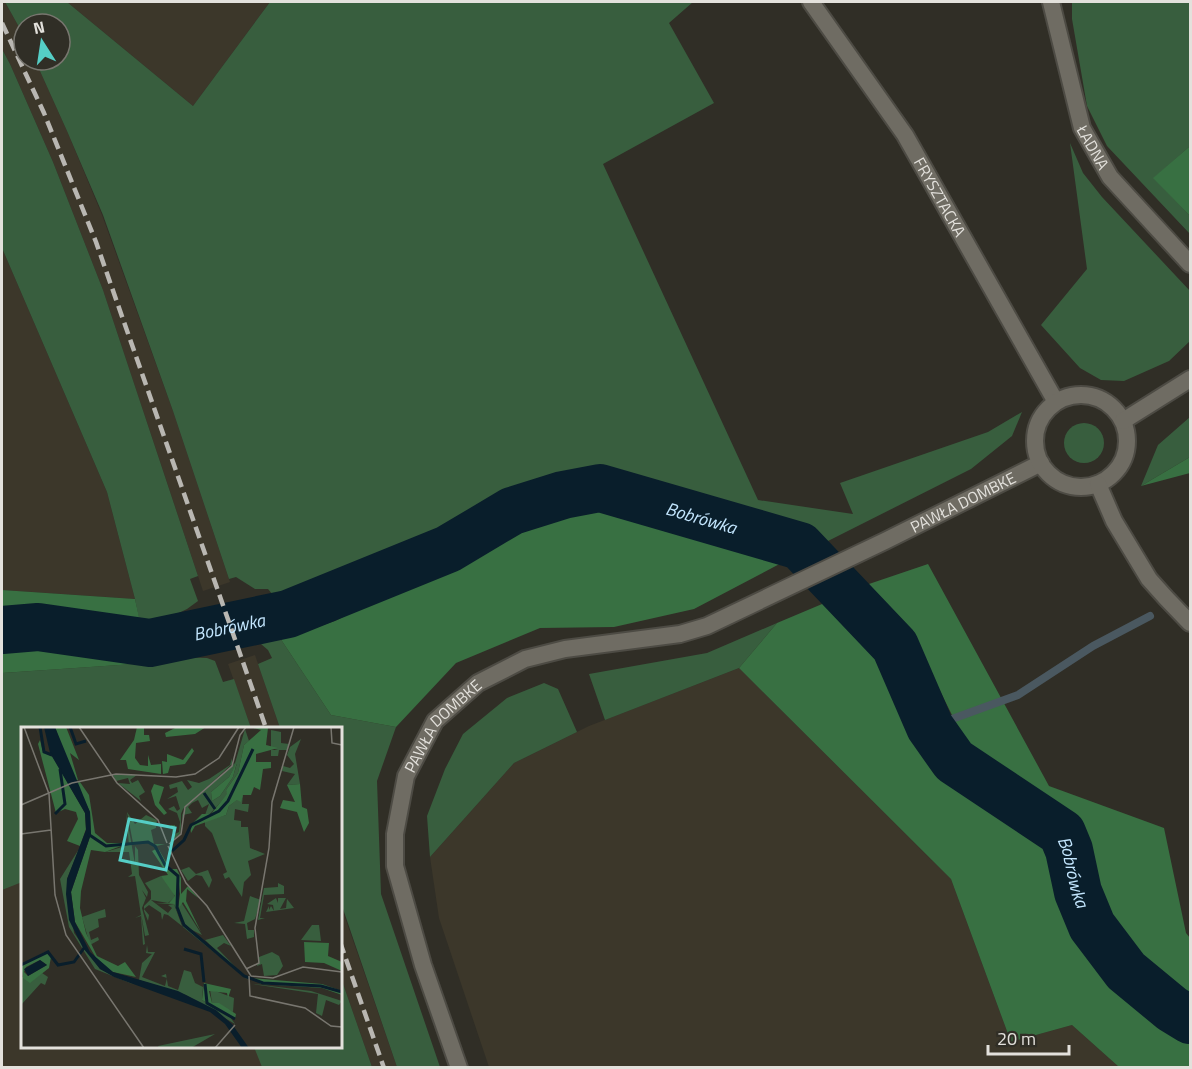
<svg xmlns="http://www.w3.org/2000/svg" width="1192" height="1069" font-family="'Titillium Web',sans-serif">
	<rect width="100%" height="100%" fill="#302e26"/>
	<!-- built -->
	<g fill="#3c372a">
		<polygon points="2,2 5,2 24,36 24,60 35,60 67,131 102,215 173,411 230,582 203,591 103,290 53,162 10,64 2,49"/>
		<polygon points="67,2 270,2 193,106"/>
		<polygon points="2,248 107,492 135,599 2,590"/>
		<polygon points="255,655 280,728 251,728 228,664"/>
		<polygon points="739,668 951,879 1011,1042 1072,1025 1119,1067 489,1067 439,918 430,857 514,763 589,726"/>
		<polygon points="22,747 22,1046 296,1047 305,1067 2,1067 2,756"/>
		<polygon points="340,903 397,1067 372,1067 341,978"/>
	</g>
	<!-- green -->
	<g fill="#385e3e">
		<polygon points="5,2 67,2 193,106 270,2 693,2 669,23 714,103 603,164 758,500 853,514 840,483 988,432 1022,412 1012,436 971,469 828,541 606,473 539,484 446,536 362,571 299,599 281,599 273,595 268,589 255,589 236,577 229,579 173,411 103,215 67,131 35,60 60,60 60,24 24,24 24,36"/>
		<polygon points="1072,2 1190,2 1190,146 1154,178 1190,216 1190,234 1107,146 1087,106 1072,19"/>
		<polygon points="2,49 10,64 53,162 103,290 198,576 190,579 198,601 187,609 166,619 178,657 207,658 215,661 223,682 234,679 251,728 22,728 22,882 2,890 2,673 148,663 135,599 107,492 2,248"/>
		<polygon points="1070,143 1083,173 1102,197 1190,291 1190,341 1169,361 1124,381 1101,380 1080,368 1041,325 1087,269"/>
		<polygon points="1190,417 1190,457 1141,486 1158,445"/>
		<circle cx="1084" cy="443" r="20"/>
		<polygon points="777,623 739,668 605,720 589,674 707,653"/>
		<polygon points="280,638 331,715 396,727 377,781 381,894 440,1067 397,1067 341,903 340,728 280,728 258,664 272,658 268,650 261,644"/>
		<polygon points="544,683 558,689 577,732 514,763 430,857 427,816 445,769 463,734 507,698"/>
		<polygon points="341,978 372,1067 262,1067 254,1047 340,1046"/>
	</g>
	<!-- forest -->
	<g fill="#387042">
		<polygon points="1190,146 1190,216 1153,178"/>
		<polygon points="1190,457 1190,473 1141,486"/>
		<polygon points="579,509 657,520 789,559 694,609 614,627 540,628 456,663 396,727 331,715 280,638 306,631 335,621 462,557"/>
		<polygon points="928,564 1049,786 1164,828 1186,933 1190,938 1190,1006 1172,995 1097,914 1085,830 1049,819 972,755 919,649 866,585"/>
		<polygon points="2,590 135,599 149,663 2,673"/>
		<polygon points="834,599 883,663 943,768 1044,842 1068,902 1104,971 1190,1037 1190,1067 1119,1067 1072,1025 1011,1042 951,879 739,668 777,623"/>
	</g>
	<g fill="none" stroke-linecap="round" stroke-linejoin="round">
		<!-- stream -->
		<polyline stroke="#4a5860" stroke-width="8" points="930,727 1018,695 1093,646 1150,616"/>
		<!-- river -->
		<path stroke="#091e2b" stroke-width="48" id="s1" d="M2 630 38 627 150 643 288 614 448 549 512 511 563 495 600 488 800 546 895 646 930 727 954 761 1062 833 1069 850 1078 892 1092 926 1126 971 1172 1009 1190 1020"/>
		<defs>
			<g id="minor">
				<path id="s2" d="M1051 2 1082 128 1110 177 1190 264"/>
				<path id="s3" d="M459 1068 423 965 395 866V834L406 776 435 721 478 683 525 659 565 649 680 634 707 626 885 541 1041 463"/>
			</g>
			<g id="tertiary">
				<path id="s4" d="M811 2 905 135 1056 402"/>
				<circle cx="1081" cy="441" r="46"/>
				<polyline points="1123,421 1190,379"/>
				<polyline points="1098,484 1114,521 1149,579 1166,598 1190,623"/>
			</g>
		</defs>
		<!-- minor casing -->
		<use href="#minor" stroke="#4d4b44" stroke-width="20"/>
		<!-- tertiary casing -->
		<use href="#tertiary" stroke="#4d4b44" stroke-width="20"/>
		<!-- minor -->
		<use href="#minor" stroke="#6f6c63" stroke-width="16"/>
		<!-- tertiary -->
		<use href="#tertiary" stroke="#6f6c63" stroke-width="16"/>
		<!-- rail -->
		<g stroke="#b9b7b2" stroke-width="4.5" stroke-dasharray="12 6" stroke-linecap="butt">
			<polyline points="2,23 44,113 96,242 266,728"/>
			<polyline points="340,942 384,1068"/>
		</g>
	</g>
	<g text-anchor="middle" dominant-baseline="central" stroke-width="6" stroke-linejoin="round" paint-order="stroke">
		<!-- street labels -->
		<g font-size="16" fill="#e3e1dc" stroke="#302e26">
			<text stroke="none"><textPath href="#s2" startOffset="152">ŁADNA</textPath></text>
			<text stroke="none"><textPath href="#s4" startOffset="234">FRYSZTACKA</textPath></text>
			<text stroke="none"><textPath href="#s3" startOffset="945">PAWŁA DOMBKE</textPath></text>
			<text stroke="none"><textPath href="#s3" startOffset="366">PAWŁA DOMBKE</textPath></text>
		</g>
		<!-- water labels -->
		<g font-size="18" font-style="italic" fill="#c3e6fe" stroke="#302e26">
			<text stroke="none"><textPath href="#s1" startOffset="734">Bobrówka</textPath></text>
			<text stroke="none"><textPath href="#s1" startOffset="230">Bobrówka</textPath></text>
			<text stroke="none"><textPath href="#s1" startOffset="1275">Bobrówka</textPath></text>
		</g>
	</g>
	<!-- overview -->
	<g transform="translate(21 727)">
		<rect width="321" height="321" fill="#302e26"/>
		<path d="M224 2 228 14 223 18 217 46 205 63 207 67 188 88H184L188 77 181 81 177 73 171 76 167 80 171 86 162 88V96L161 88 165 80 214 36ZM216 36 212 50 199 69 191 74 190 65 208 50ZM250 3 260 5V16L268 17 266 23H258L257 29H250V23H257L250 21ZM280 12 274 27 279 57 266 58 274 47 261 44 262 39 269 41 273 37 266 28 269 20ZM211 31V37L162 82 160 87V99L159 108 153 112 150 98H154V107L158 105 159 95 156 86 147 82 153 79 156 84 159 82 155 69 146 72 157 65 156 60 149 62 148 58 161 54 167 63 171 60 166 53 178 56 188 52 209 38ZM92 48H116L109 53 111 56 117 53 124 65 118 69 120 74 97 56 109 57 107 51 95 54ZM222 68 221 77H228L227 85 214 82 213 93 220 94V100H227L229 121 244 127 227 134 230 148 223 155 221 170 208 150 204 152 202 147 206 145 191 106 184 99V94L205 88 208 79ZM106 85 114 97 125 88 136 93 135 101 130 103 133 117H144L136 119 127 115 112 116ZM105 86 114 137V119L117 123 118 148 127 165 126 170 121 163 125 171 121 181 128 208 124 209 120 186 124 217 122 218 120 189 114 191 120 188 114 149 107 150 111 147 108 125H84L108 118ZM58 122 46 152 53 206 79 242 114 258 74 242 48 200 39 152ZM168 140 175 147 187 143 191 153 188 161 181 149 175 148 167 154 160 143ZM140 149 150 158 154 170 147 176 130 173 147 186 151 181 147 178 153 177 161 199 147 188 143 187 141 193 140 186 128 178 123 182 128 188 127 194 123 184V179L130 172V164L124 156ZM257 156 263 159V167L243 168 239 191H244L237 193 243 161 257 160ZM229 169 240 173 234 192 226 196 227 203H233V210L226 212 224 197 213 196 223 194ZM255 171 257 176V171H265L259 182 265 181 266 172 273 181 245 185 248 179V183L250 179 253 184 252 178 246 177ZM160 175 181 208 163 199 200 228 184 213 202 208 210 219 203 216 196 221 227 253 162 200 157 182ZM84 182 85 190 77 192 78 200 68 205 70 213 77 210 78 213 69 218 61 190ZM291 198H298L300 214 280 213ZM126 218 127 225H134L121 250 144 259 146 251 140 249 145 247 147 259 157 263 163 243 170 245 174 256 182 260 181 273 209 290 214 297 165 268 118 253 121 236 131 227 125 226ZM251 225 258 229 262 239 256 248 243 249 241 237 236 239 238 230ZM21 246 27 250 24 258 20 256 0 278V249L9 255ZM232 257 231 259 232 257 290 264 321 274 318 278 305 273 301 289 295 286 297 267ZM189 262 213 271 212 285 191 276ZM194 307 170 321H138L137 319Z" fill="#385e3e" fill-rule="evenodd"/>
		<path d="M34 0H45L58 33 49 26 57 53 53 54ZM116 0H123V8H128L129 14 115 16 114 31 119 38 127 39V28L130 38 140 37V47L107 42 105 33H99L113 13ZM156 0H185L174 7 145 10 144 6ZM229 0 247 1 245 18 257 21 235 27V35H250V41L242 42 239 63 233 60 230 68H222L220 75 216 73 208 79 205 88 174 99 170 106 169 99 181 87H190L206 67 205 63 217 46 223 18 240 3ZM19 13 22 25 32 30 64 86 65 102 59 119 46 114 57 92 55 85 44 82 35 86 17 17ZM171 21 173 24 164 37 149 39 147 46 142 47 141 34 146 35V27L162 33ZM216 35 212 50 199 69 191 74 190 65 208 50ZM59 55 68 68 74 106 86 116H108L84 125 70 123 60 164 59 181 65 206 76 229 97 239 104 235 115 250 92 245 78 236 54 195 50 165 70 107 69 85 55 56ZM133 57 143 60 138 76 146 86 143 88 134 78 130 64ZM279 57 281 80 286 82 288 96 283 105 276 85 259 81 262 73 274 75 266 58ZM137 121 149 142H156L160 151V167L167 159 177 171 166 162 165 174 180 205 162 175 157 182 159 167 157 148 156 180 158 188 153 177 134 176H148L154 169 140 149 147 148 131 124 135 122 141 132ZM283 215 308 216 307 229 321 235V244L303 236 284 235ZM24 225 30 230 28 241 9 256 2 251 0 238ZM19 233 26 238 7 249 3 245 5 240ZM230 251 301 257 321 264V268L301 261 240 257ZM183 256 210 262 207 271 206 266 188 264 191 276H198L215 287 214 292 181 273Z" fill="#387042" fill-rule="evenodd"/>
		<path d="M23 0H34L69 85 70 107 50 165 54 195 69 225 92 245 157 264 195 283 211 297 228 321H221L204 297 189 285 93 250 79 242 62 221 48 193 45 167 46 152 65 103 64 86 29 26ZM19 233 26 238 7 249 3 242Z" fill="#091e2b"/>
		<path fill="none" stroke="#091e2b" stroke-width="3" d="M19 0 23 25 31 28M49 0 55 17 65 14M183 66 194 82M34 87 44 77 39 42M67 107 85 119 127 115 134 119 144 138 157 149 156 180 163 198 223 249 242 256 300 259 321 265M151 124 163 113 170 98 198 84 207 74 232 22M163 222 180 227 183 255M0 238 27 225 37 238 53 235 63 221M184 257 186 276 214 292"/>
		<path fill="none" stroke="#78766f" stroke-width="1.5" d="M3 0 28 67 34 168 45 208 123 321M58 0 96 56 137 93 146 116M310 0 311 16 321 18M51 56 95 47 155 50 174 47 198 31 218 0M0 78 51 56M0 107 30 103M148 117 160 107 164 80 211 39 219 8 225 0M147 119 165 156 186 179 230 249M225 242 238 236 234 201 248 121 251 75 273 0M228 249 229 269 284 281 310 299 321 300M230 249 252 251 282 240 321 245M194 321 214 298"/>
		<path fill="#55cec6" fill-opacity="0.15" stroke="#55cec6" stroke-width="3" d="M108 92 154 101 145 143 99 133Z"/>
		<rect width="321" height="321" fill="none" stroke="#e3e1dc" stroke-width="3"/>
	</g>
	<!-- border -->
	<rect width="1192" height="1069" fill="none" stroke="#e3e1dc" stroke-width="6"/>
	<!-- north arrow -->
	<g transform="translate(42 42) rotate(348)"><circle r="28" fill="#302e26" stroke="#78766f" stroke-width="1.5"/>
	<path d="M0-4.5L10 22L0 15L-10 22Z" fill="#55cec6"/>
	<text y="-9" font-size="16" font-weight="bold" text-anchor="middle" fill="#e3e1dc">N</text>
	</g>
	<!-- scale -->
	<path d="M988 1045v9h81v-9" fill="none" stroke="#e3e1dc" stroke-width="3"/>
	<text x="997" y="1045" font-size="18" fill="#e3e1dc" stroke="#302e26" stroke-width="4.5" paint-order="stroke">20 m</text>
</svg>
